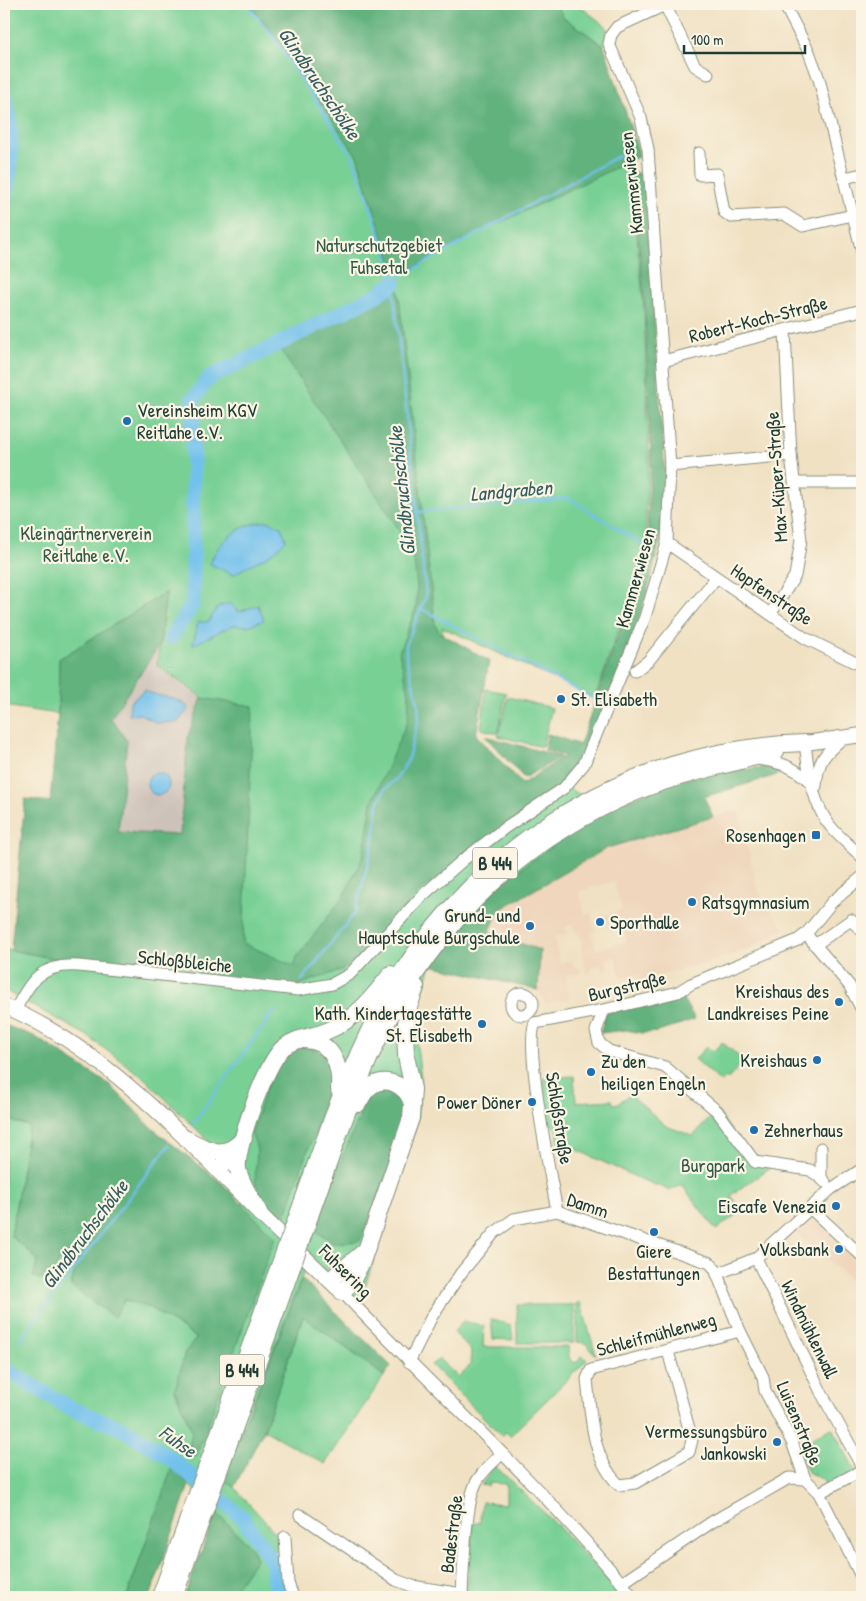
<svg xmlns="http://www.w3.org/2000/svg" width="866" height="1601" font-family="'Patrick Hand',sans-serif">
	<rect width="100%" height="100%" fill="#fcf5e5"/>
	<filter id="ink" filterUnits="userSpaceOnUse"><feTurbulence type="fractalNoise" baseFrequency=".02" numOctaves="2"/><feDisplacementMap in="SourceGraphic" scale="10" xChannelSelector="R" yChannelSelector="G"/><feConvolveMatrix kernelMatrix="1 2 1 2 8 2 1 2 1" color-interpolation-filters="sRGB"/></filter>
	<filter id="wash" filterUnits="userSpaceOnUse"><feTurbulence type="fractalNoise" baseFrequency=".0096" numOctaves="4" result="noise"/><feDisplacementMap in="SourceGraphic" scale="20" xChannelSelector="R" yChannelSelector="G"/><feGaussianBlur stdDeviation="1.12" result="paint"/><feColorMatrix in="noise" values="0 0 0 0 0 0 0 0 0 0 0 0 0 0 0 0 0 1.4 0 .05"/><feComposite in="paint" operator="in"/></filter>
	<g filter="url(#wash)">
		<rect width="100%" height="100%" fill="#f0e1c3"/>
		<!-- built -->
		<g fill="#efd6bc" fill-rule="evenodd">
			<path d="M738 810 759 893 784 929 748 949 713 961 641 981 639 974 621 979 615 956 606 959 608 970 604 972 602 965 592 967V971L586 973 581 944 583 942 571 924 564 929 567 933 554 937 560 964 571 961 575 967H580L581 973 566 976 570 998 546 1004 538 990 539 950 489 933 499 910 607 848ZM614 881 622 910 605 915 609 932 623 928 627 941 596 950 591 932 596 931 591 913 585 915 579 891Z"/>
			<polygon points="811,1211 862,1258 862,1290 792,1229"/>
		</g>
		<!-- industrial -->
		<polygon fill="#cdc2b9" points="160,644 157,665 202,698 188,736 181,836 118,832 127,741 111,718"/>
		<!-- green -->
		<g fill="#78d095" stroke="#4c8664">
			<polygon points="4,4 550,4 623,154 624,167 630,165 644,310 649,461 644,555 595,698 442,627 449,675 474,742 302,971 170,966 203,698 157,665 166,593 59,659 58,714 4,706"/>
			<polygon points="556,4 577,4 607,27 604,46 563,17"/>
			<polygon points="486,689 506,693 498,733 481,729"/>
			<polygon points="508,697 552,708 542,747 498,736"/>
			<polygon points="563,786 606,808 431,965 417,1010 416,1038 421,1079 416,1124 358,1309 307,1264 223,1478 234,1487 280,1538 278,1542 280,1548 269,1554 290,1597 229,1597 256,1559 251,1547 172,1468 127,1597 4,1597 4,1112 14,1122 29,1126 11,1236 38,1260 60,1259 77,1266 71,1286 113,1316 125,1300 150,1308 197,1338 175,1390 192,1431 189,1449 248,1180 144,1078 86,1035 4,990 4,949 110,969 292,987 369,950 392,919 421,890"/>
			<polygon points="722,1042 744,1061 728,1079 726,1077 721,1082 695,1059 707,1046 713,1052"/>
			<polygon points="574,1076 576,1102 612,1100 613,1104 619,1103 630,1094 666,1126 693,1136 717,1111 749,1155 774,1165 731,1195 741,1211 716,1230 682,1185 670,1190 642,1180 558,1141 557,1128 549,1124 543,1078"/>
			<polygon points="577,1303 581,1303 596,1355 585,1343 577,1342"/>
			<rect x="517" y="1305" width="57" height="38"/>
			<polygon points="303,1316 384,1376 325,1464 264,1430"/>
			<polygon points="491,1319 511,1325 513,1340 493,1339"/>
			<polygon points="463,1321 484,1326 483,1347 569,1347 569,1358 575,1363 582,1356 587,1360 510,1436 506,1432 502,1436 431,1365 439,1359 458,1377 470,1365 471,1351 454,1332"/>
			<polygon points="832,1428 856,1472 826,1487 823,1480 808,1472 797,1446"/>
			<polygon points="495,1466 553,1521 624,1597 466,1597 473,1523 480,1523 482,1502 506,1504 506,1484 489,1483 488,1486 481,1485"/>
		</g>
		<!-- forest -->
		<g fill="#62b27e" stroke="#407859">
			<polygon points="249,4 556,4 563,17 604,46 640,156 472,236 402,274 392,265 357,156 270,30"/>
			<path d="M632 171 644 176 666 488C661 563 637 629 608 698 596 728 583 760 563 786L421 890 393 919 369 950 342 970 292 987 110 969 11 950 25 799 50 802 58 714 59 659 166 592 160 644 111 718 127 741 118 832 180 835 188 736 202 698 253 706 243 943 294 966 297 957 343 897 363 857 372 802 408 720 409 693 399 652 416 608 417 587 414 560 395 523 279 348 398 287 435 624 439 632 489 661 476 735 522 784 565 756 544 750 548 734 580 745 646 555 651 461 645 309Z"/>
			<polygon points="485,736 561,757 524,778"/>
			<polygon points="776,765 783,773 704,797 713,817 607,848 499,910 489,933 540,950 538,990 431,965 489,891 606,808 681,779"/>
			<polygon points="681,996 695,1019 658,1032 642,1033 626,1030 600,1033 606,1013"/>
			<polygon points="4,1025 34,1036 110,1085 153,1129 222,1183 275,1238 196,1457 189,1449 192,1431 175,1390 185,1352 197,1338 150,1308 125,1300 114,1317 71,1286 76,1266 60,1259 50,1281 33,1277 38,1260 11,1236 29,1126 14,1122 4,1112"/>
			<path d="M302 1044 328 1056 334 1091 306 1154 285 1217C276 1210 264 1203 259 1192 249 1176 264 1152 251 1134 263 1099 268 1063 302 1044Z"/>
			<polygon points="391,1088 409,1105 405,1131 360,1241 335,1243 317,1232 324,1200 368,1097 374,1091"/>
			<polygon points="302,1279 391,1366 384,1376 303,1316 264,1430 234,1487 223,1479"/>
			<polygon points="172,1467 189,1485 150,1597 127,1597"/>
			<polygon points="216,1513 251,1547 256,1559 229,1597 184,1597"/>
		</g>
		<!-- water -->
		<g fill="#72c1ed" stroke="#487f90">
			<path d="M268 521 281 527 286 539C273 559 253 560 234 575L210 564C219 538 241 524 268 521Z"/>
			<polygon points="230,603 239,612 258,605 264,620 248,626 233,625 193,645 198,622 208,622 218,607"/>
			<path d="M145 690C162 700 172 693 189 708L178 722 157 723 140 714 129 715 130 702Z"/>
			<circle cx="158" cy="784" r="11"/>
		</g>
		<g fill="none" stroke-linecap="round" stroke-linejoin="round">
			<!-- stream -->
			<g stroke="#72c1ed" stroke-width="2.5">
				<polyline points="246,4 270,32 353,157 391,266 426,596 406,645 406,656 418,703 419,718 407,762 397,778 384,790 378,804 374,839 355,913 302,980"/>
				<polyline points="391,267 401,276 629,150"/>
				<polyline points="418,512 569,498 653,551"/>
				<polyline points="422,609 594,699"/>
				<polyline points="193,1124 274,1011"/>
				<polyline points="20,1340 169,1145"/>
			</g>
			<!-- river -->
			<g stroke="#72c1ed" stroke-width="15">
				<path d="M4 94C14 127 13 168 4 202"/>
				<polyline points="276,345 375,296 394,283"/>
				<polyline points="171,637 193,604 193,399 210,377 270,348"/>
				<polyline points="4,1365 10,1372 70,1408 123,1429 166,1455 243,1518 273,1562 273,1578 280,1597"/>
			</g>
		</g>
	</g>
	<g filter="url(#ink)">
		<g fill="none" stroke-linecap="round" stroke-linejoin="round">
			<defs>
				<g id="minor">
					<polyline points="784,4 809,52 819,79 862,252"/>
					<polyline points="665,5 695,66 708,74"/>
					<polyline points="699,153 700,175 717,174 724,212 731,217 784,214 803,226 853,215"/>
					<polyline points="844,178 862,174"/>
					<polyline points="663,361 862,310"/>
					<polyline points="670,466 791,455"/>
					<polyline points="796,483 862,483"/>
					<polyline points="667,543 805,638 862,666"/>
					<polyline points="771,613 795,576 801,540 791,455 785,331"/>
					<polyline points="635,671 649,660 716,578"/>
					<path d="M805 743C808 770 813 806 831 827 840 838 852 847 862 857"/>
					<path d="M757 759C780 762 794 766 811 783"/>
					<path d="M816 786C818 760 824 754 844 737"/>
					<polyline points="806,934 849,985 862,1010"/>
					<polyline points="815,945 851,920 862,931"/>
					<circle cx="522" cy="1004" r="11"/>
					<polyline points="604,1010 596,1031 599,1043 609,1051 665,1067 717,1111 755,1162 810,1170 821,1178"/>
					<path d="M15 1011C30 980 42 963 79 966L298 990 332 984 350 974 423 895 463 860 506 827 564 788 584 764 645 617 667 543 670 466 648 149 641 118 609 44 611 35 617 27 667 4"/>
					<polyline points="535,1023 604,1010 678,992 691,984 798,940 806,934 832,902 862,877"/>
					<path d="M535 1023C524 1046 551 1179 557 1211"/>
					<polyline points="821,1148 821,1178 825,1182"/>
					<polyline points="810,1208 862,1256"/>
					<polyline points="756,1258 822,1394 862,1467"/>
					<polyline points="717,1274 756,1258 831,1189 862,1169"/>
					<path d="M342 1292C439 1394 545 1488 633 1597"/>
					<path d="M668 1351 692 1440 689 1452 635 1483 619 1485C591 1458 591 1415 587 1379L591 1370 740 1331"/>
					<polyline points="409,1362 432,1316 461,1273 494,1233 514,1219 557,1211 710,1263 715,1269 740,1331 763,1377 765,1391 792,1442 805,1479 819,1493 862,1578"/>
					<polyline points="819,1493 862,1470"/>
					<polyline points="300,1515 396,1580 412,1586 462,1594"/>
					<polyline points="285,1537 288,1583 293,1597"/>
					<polyline points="622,1583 712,1522 789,1478 805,1479"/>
					<path d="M462 1597C463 1571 465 1505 476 1483 481 1472 493 1463 501 1454"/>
				</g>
				<g id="major">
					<polyline points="805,743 862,735"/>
					<path d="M4 1006C105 1049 182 1135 258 1212 284 1238 311 1262 337 1288"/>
				</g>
				<g id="highway">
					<path d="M302 1040C332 1040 341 1064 339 1090"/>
					<path d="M358 1104C361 1099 364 1092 369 1088 385 1074 407 1085 412 1104"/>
					<path d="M187 1139C209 1151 225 1160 244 1138"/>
					<polyline points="219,1171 237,1147"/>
					<path d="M301 1206C324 1141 346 1074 378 1013 463 852 622 748 805 743"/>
					<path d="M260 1214C253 1200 241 1184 238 1169 235 1148 267 1060 284 1047 297 1037 312 1037 327 1031 355 1020 373 997 391 974"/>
					<path d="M310 1216C331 1157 350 1098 377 1042 433 925 521 839 641 790 685 772 731 765 776 751"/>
					<polyline points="330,1280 366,1250"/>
					<polyline points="342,1292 351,1283 362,1262 411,1118 413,1089 406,1056 405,1029 409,1007 416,987"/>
					<polyline points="160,1597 275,1277"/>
					<polyline points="174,1597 285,1287"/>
				</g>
			</defs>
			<!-- minor casing -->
			<use href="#minor" stroke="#888f7c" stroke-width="13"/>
			<!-- major casing -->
			<use href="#major" stroke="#888f7c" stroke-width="16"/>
			<!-- highway casing -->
			<use href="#highway" stroke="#888f7c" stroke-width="18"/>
			<!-- minor -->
			<use href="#minor" stroke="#fff" stroke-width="11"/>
			<!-- major -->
			<use href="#major" stroke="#fff" stroke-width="14"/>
			<!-- highway -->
			<use href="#highway" stroke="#fff" stroke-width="16"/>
			<defs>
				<g id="highway-bridge">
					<polyline points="275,1277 301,1206"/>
					<polyline points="285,1287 310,1216"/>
				</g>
			</defs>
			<!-- highway-bridge casing -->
			<use href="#highway-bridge" stroke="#888f7c" stroke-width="18" stroke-linecap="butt"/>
			<!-- highway-bridge -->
			<use href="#highway-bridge" stroke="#fff" stroke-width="16"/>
		</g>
	</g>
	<!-- markers -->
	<g fill="#1f6fb2" stroke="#fcf5e5" stroke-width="2">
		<circle cx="127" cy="421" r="5"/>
		<circle cx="561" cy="699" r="5"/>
		<rect x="811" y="830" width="10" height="10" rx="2.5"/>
		<circle cx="692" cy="902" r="5"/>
		<circle cx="600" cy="922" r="5"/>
		<circle cx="530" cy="926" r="5"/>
		<circle cx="839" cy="1002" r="5"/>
		<circle cx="482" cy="1024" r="5"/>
		<circle cx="817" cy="1060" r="5"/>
		<circle cx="591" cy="1072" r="5"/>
		<circle cx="532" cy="1102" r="5"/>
		<circle cx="754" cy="1130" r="5"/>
		<circle cx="836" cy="1206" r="5"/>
		<circle cx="654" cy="1232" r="5"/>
		<circle cx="839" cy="1249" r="5"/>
		<circle cx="777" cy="1442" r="5"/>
	</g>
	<g text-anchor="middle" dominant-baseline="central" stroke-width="4.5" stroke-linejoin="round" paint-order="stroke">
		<!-- shield labels -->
		<g fill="#fcf5e5" stroke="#617469" stroke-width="1">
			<rect x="472.5" y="847.5" width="45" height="31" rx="4"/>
			<rect x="219.5" y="1354.5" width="45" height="31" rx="4"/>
		</g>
		<g font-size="18" font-weight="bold" fill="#1f3d34">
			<text x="495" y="863">B 444</text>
			<text x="242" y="1370">B 444</text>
		</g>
		<!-- street labels -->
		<g font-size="19" fill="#1f3d34" stroke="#fcf5e5">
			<text transform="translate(631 183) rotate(-96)">Kammerwiesen</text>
			<text transform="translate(758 319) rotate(-14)">Robert-Koch-Straße</text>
			<text transform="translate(776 477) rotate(-94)">Max-Küper-Straße</text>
			<text transform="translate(635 578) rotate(-74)">Kammerwiesen</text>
			<text transform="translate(772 594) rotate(34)">Hopfenstraße</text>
			<text transform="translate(185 961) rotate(6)">Schloßbleiche</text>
			<text transform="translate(627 986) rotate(-13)">Burgstraße</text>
			<text transform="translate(560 1118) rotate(81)">Schloßstraße</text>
			<text transform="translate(588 1205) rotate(19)">Damm</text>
			<text transform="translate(346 1271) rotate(45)">Fuhsering</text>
			<text transform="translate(810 1329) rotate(64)">Windmühlenwall</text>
			<text transform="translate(656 1334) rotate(-15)">Schleifmühlenweg</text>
			<text transform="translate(800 1423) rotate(67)">Luisenstraße</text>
			<text transform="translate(451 1534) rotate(-83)">Badestraße</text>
		</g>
		<!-- park labels -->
		<g font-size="19" fill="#315a47" stroke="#fcf5e5">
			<text x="379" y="245">Naturschutzgebiet<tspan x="379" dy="22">Fuhsetal</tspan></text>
			<text x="86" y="533">Kleingärtnerverein<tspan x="86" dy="22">Reitlahe e.V.</tspan></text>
			<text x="713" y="1165">Burgpark</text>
		</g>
		<!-- poi labels -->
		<g font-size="19" fill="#1f3d34" stroke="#fcf5e5" text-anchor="end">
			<text x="137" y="410" text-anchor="start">Vereinsheim KGV<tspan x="137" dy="22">Reitlahe e.V.</tspan></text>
			<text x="571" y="699" text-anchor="start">St. Elisabeth</text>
			<text x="806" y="835">Rosenhagen</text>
			<text x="702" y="902" text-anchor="start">Ratsgymnasium</text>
			<text x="520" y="915">Grund- und<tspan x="520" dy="22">Hauptschule Burgschule</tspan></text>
			<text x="610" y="922" text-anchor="start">Sporthalle</text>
			<text x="829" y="991">Kreishaus des<tspan x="829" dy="22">Landkreises Peine</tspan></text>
			<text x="472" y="1013">Kath. Kindertagestätte<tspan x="472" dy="22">St. Elisabeth</tspan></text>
			<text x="807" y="1060">Kreishaus</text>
			<text x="601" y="1061" text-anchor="start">Zu den<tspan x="601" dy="22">heiligen Engeln</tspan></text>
			<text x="522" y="1102">Power Döner</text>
			<text x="764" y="1130" text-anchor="start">Zehnerhaus</text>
			<text x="826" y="1206">Eiscafe Venezia</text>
			<text x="829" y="1249">Volksbank</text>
			<text x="654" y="1251" text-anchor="middle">Giere<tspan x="654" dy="22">Bestattungen</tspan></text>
			<text x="767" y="1431">Vermessungsbüro<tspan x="767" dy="22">Jankowski</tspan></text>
		</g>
		<!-- water labels -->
		<g font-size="20" font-style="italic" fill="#345e62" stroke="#fcf5e5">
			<text transform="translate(320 83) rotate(56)">Glindbruchschölke</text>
			<text transform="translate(511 490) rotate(-5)">Landgraben</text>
			<text transform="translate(401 491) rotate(-96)">Glindbruchschölke</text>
			<text transform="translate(84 1234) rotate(-53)">Glindbruchschölke</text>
			<text transform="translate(178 1441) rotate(35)">Fuhse</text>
		</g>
	</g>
	<!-- margin -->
	<rect width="866" height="1601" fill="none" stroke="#fcf5e5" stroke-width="20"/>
	<!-- scale -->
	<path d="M684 45v8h121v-8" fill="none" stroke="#1f3d34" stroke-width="2.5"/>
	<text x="691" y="45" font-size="15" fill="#1f3d34" stroke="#fcf5e5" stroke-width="4" paint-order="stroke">100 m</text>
</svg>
